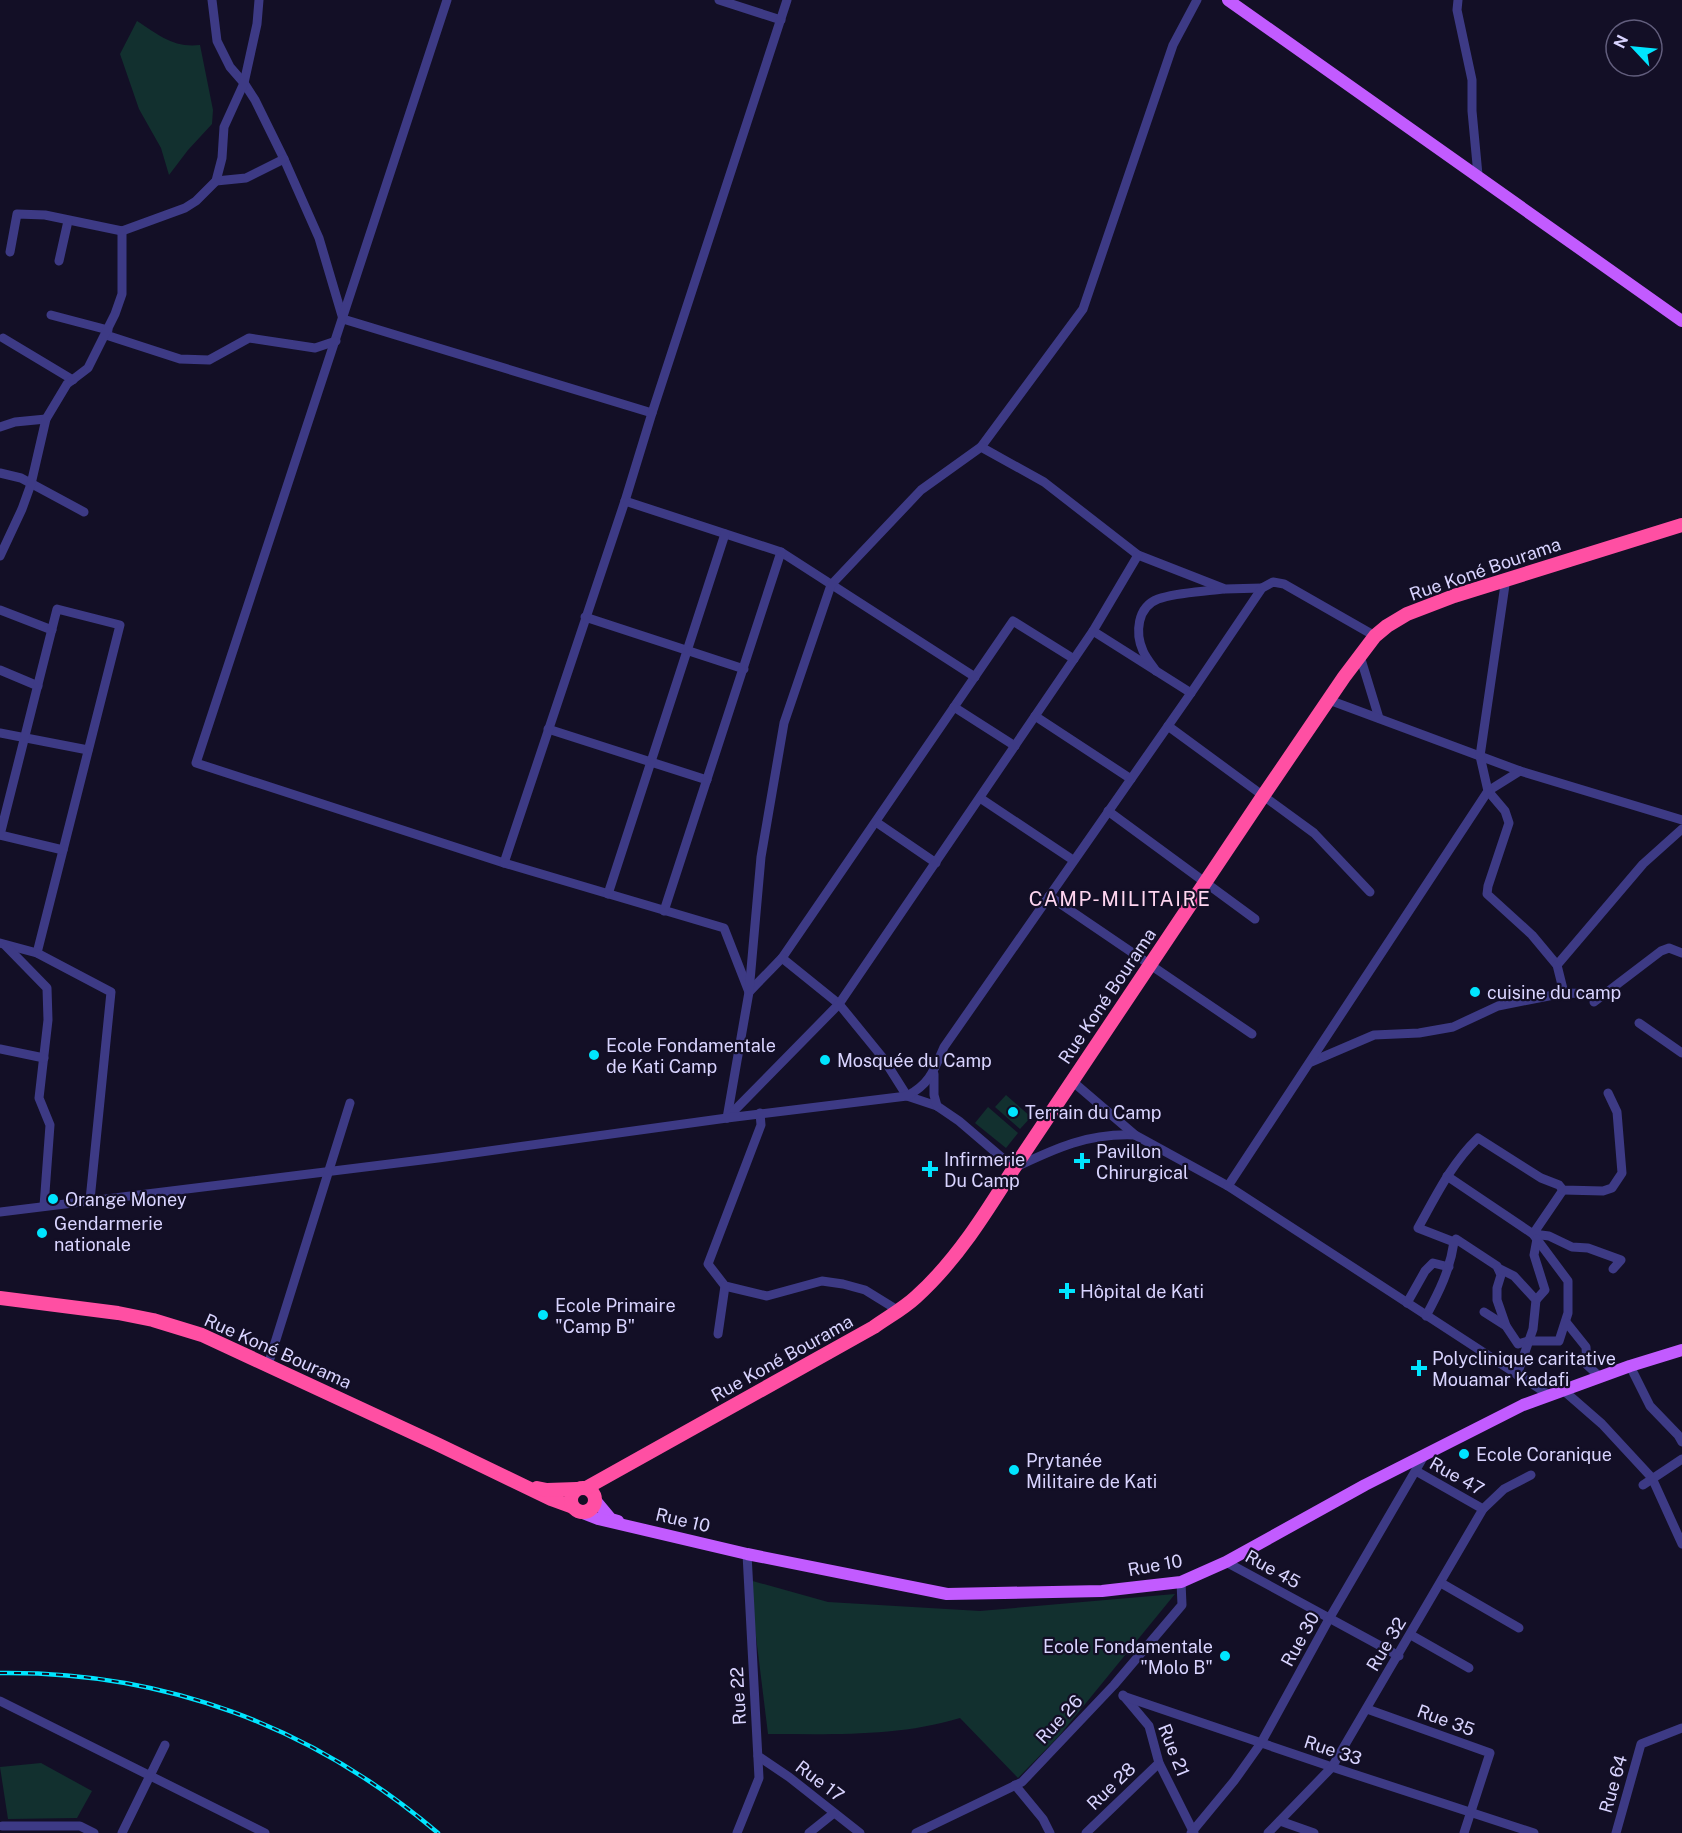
<svg xmlns="http://www.w3.org/2000/svg" width="1682" height="1833" font-family="'Public Sans',sans-serif">
	<rect width="100%" height="100%" fill="#130f26"/>
	<!-- green -->
	<g fill="#12302f">
		<path d="M137 21C159 35 173 48 200 45L213 110 212 124 188 150 169 175 161 148 139 109 120 54Z"/>
		<polygon points="1006,1095 1031,1117 1020,1129 995,1107"/>
		<polygon points="988,1107 1018,1133 1006,1148 975,1123"/>
		<path d="M749 1580 828 1602 980 1611 1175 1594 1059 1736 1018 1778 960 1718C898 1737 832 1734 768 1734Z"/>
		<polygon points="41,1763 92,1791 77,1818 8,1819 0,1767"/>
	</g>
	<g fill="none" stroke-linecap="round" stroke-linejoin="round">
		<!-- minor -->
		<g stroke="#3d3a85" stroke-width="9">
			<polyline points="212,0 217,41 230,67 244,83 255,100 284,159 319,238 343,319 652,413"/>
			<polyline points="447,0 196,763 504,863 724,928 749,992 782,958 1013,621 1074,659"/>
			<polyline points="719,0 781,20"/>
			<polyline points="1458,0 1457,10 1472,80 1472,111 1478,175"/>
			<polyline points="216,181 246,178 284,159"/>
			<polyline points="10,252 17,214 45,215 122,231 185,208 196,201 216,181 222,158 224,127 244,83 257,24 259,0"/>
			<polyline points="59,261 68,221"/>
			<polyline points="51,315 108,330"/>
			<polyline points="106,335 180,359 209,360 249,338 315,348 336,341"/>
			<polyline points="3,338 73,380"/>
			<polyline points="0,427 15,422 46,419"/>
			<polyline points="981,447 1083,309 1173,45 1197,0"/>
			<polyline points="0,473 21,478 84,512"/>
			<polyline points="625,501 781,552 975,677"/>
			<polyline points="0,556 22,509 31,484 46,419 67,384 88,368 115,314 122,294 122,231"/>
			<polyline points="0,610 52,630"/>
			<polyline points="585,617 744,669"/>
			<polyline points="1093,631 1191,693"/>
			<polyline points="1360,656 1379,718"/>
			<polyline points="0,670 38,686"/>
			<path d="M1156 671C1152 665 1146 658 1143 651 1135 633 1137 607 1158 599 1178 592 1202 592 1223 589"/>
			<polyline points="1329,700 1520,771 1682,820"/>
			<polyline points="954,707 1015,746"/>
			<polyline points="1035,716 1131,779"/>
			<polyline points="1168,726 1314,833 1370,892"/>
			<polyline points="548,729 707,780"/>
			<polyline points="0,733 88,750"/>
			<polyline points="1520,771 1488,791 1505,811 1509,823 1488,886 1487,894 1532,935 1557,965 1564,993"/>
			<polyline points="980,798 1070,858"/>
			<polyline points="1108,811 1255,919"/>
			<polyline points="876,822 936,863"/>
			<polyline points="0,835 57,609 120,625 37,953"/>
			<polyline points="0,835 63,850"/>
			<polyline points="504,863 625,501 652,413 787,0"/>
			<polyline points="608,894 725,534"/>
			<polyline points="1049,896 1252,1034"/>
			<polyline points="664,911 781,552"/>
			<polyline points="0,943 37,953 111,992 90,1200"/>
			<polyline points="6,946 47,988 48,1020 39,1098 50,1125 44,1206"/>
			<path d="M782 958 839 1004 883 1058 907 1096 937 1106 959 1121 1014 1168C1056 1148 1088 1133 1135 1135"/>
			<polyline points="1557,965 1643,864 1682,829"/>
			<polyline points="1594,1002 1661,951 1669,948 1682,953"/>
			<polyline points="1639,1023 1682,1053"/>
			<polyline points="0,1049 44,1058"/>
			<polyline points="1311,1062 1374,1035 1419,1033 1453,1027 1498,1006 1564,993 1606,994"/>
			<polyline points="934,1074 934,1095 937,1106"/>
			<polyline points="1072,1081 1135,1135 1228,1186 1549,1395"/>
			<polyline points="760,1113 761,1125 708,1264 725,1286 767,1296 822,1281 843,1284 865,1290 899,1311"/>
			<polyline points="727,1118 749,992 761,857 784,723 831,585 921,490 981,447 1044,482 1138,555 1225,589 1262,588"/>
			<polyline points="727,1118 839,1004 1093,631 1138,555"/>
			<polyline points="1447,1176 1533,1234 1568,1281 1568,1313 1559,1341 1528,1341 1518,1344 1506,1326 1484,1312"/>
			<polyline points="1228,1186 1488,791 1480,756 1506,578"/>
			<polyline points="1563,1190 1533,1234 1549,1236 1572,1247 1588,1248 1621,1260 1613,1269"/>
			<path d="M0 1212 438 1158 727 1118 907 1096C930 1084 934 1070 944 1047L1191 693 1262 588 1273 582 1284 584 1375 636"/>
			<polyline points="1454,1242 1456,1239 1497,1266 1501,1275 1497,1288 1497,1300 1506,1326"/>
			<polyline points="1498,1268 1514,1276 1536,1300 1533,1329 1517,1375"/>
			<polyline points="1536,1300 1545,1290 1534,1255 1537,1239"/>
			<polyline points="1407,1303 1425,1271 1433,1263 1449,1267"/>
			<path d="M1426 1316C1439 1292 1450 1270 1454 1242L1418 1228C1436 1196 1451 1164 1478 1138L1541 1178 1559 1185 1563 1190 1603 1191 1612 1188 1622 1173 1617 1112 1608 1093"/>
			<polyline points="1566,1322 1586,1347 1587,1365 1600,1377"/>
			<polyline points="718,1334 725,1286"/>
			<polyline points="268,1365 350,1103"/>
			<polyline points="1630,1366 1650,1406 1678,1435 1682,1442"/>
			<polyline points="1563,1390 1602,1424 1652,1478 1682,1544"/>
			<polyline points="1416,1471 1483,1509"/>
			<polyline points="1643,1485 1682,1459"/>
			<polyline points="1226,1562 1399,1656"/>
			<polyline points="1441,1583 1519,1628"/>
			<polyline points="1411,1635 1469,1668"/>
			<polyline points="1123,1695 1149,1726 1159,1763 1194,1833"/>
			<polyline points="1123,1696 1332,1767 1534,1833"/>
			<polyline points="0,1701 265,1833"/>
			<polyline points="1367,1709 1490,1753 1464,1833"/>
			<polyline points="758,1756 789,1777 860,1833"/>
			<polyline points="1015,1785 1043,1819 1050,1833"/>
			<polyline points="1280,1821 1314,1833"/>
			<polyline points="2,1826 80,1826 94,1833"/>
			<polyline points="122,1833 165,1745"/>
			<polyline points="737,1833 759,1778 747,1554"/>
			<polyline points="809,1833 834,1813"/>
			<polyline points="916,1833 1022,1782 1114,1685 1182,1605 1181,1582"/>
			<polyline points="1086,1833 1159,1763"/>
			<polyline points="1191,1833 1234,1781 1261,1743 1329,1619 1424,1456"/>
			<polyline points="1268,1833 1332,1767 1483,1509 1504,1489 1531,1475"/>
			<polyline points="1616,1833 1641,1744 1682,1728"/>
		</g>
		<!-- major -->
		<g stroke="#c25bff" stroke-width="12">
			<polyline points="1228,0 1682,321"/>
			<polyline points="596,1501 611,1519 618,1521"/>
			<polyline points="580,1512 598,1519 747,1554 947,1594 1102,1591 1181,1582 1226,1562 1365,1485 1523,1405 1630,1366 1682,1350"/>
		</g>
		<!-- highway -->
		<g stroke="#ff4fa3" stroke-width="14">
			<polyline points="0,1298 118,1313 153,1320 202,1335 437,1444 551,1499 573,1507"/>
			<circle cx="583" cy="1500" r="12"/>
			<polyline points="537,1488 547,1490 577,1489"/>
			<path d="M586 1488 874 1327C888 1317 903 1309 916 1297 956 1261 986 1213 1014 1168L1263 796 1344 677 1375 636 1387 626 1407 614 1454 596 1682 525"/>
		</g>
		<defs>
			<path id="rail" d="M0 1673C164 1671 312 1726 438 1833"/>
		</defs>
		<!-- rail casing -->
		<use href="#rail" stroke="#00e5ff" stroke-width="4.5"/>
		<!-- rail -->
		<use href="#rail" stroke="#130f26" stroke-width="2" stroke-dasharray="7" stroke-linecap="butt"/>
	</g>
	<!-- markers -->
	<g fill="#00e5ff" stroke="#130f26" stroke-width="2">
		<circle cx="1475" cy="992" r="6"/>
		<circle cx="594" cy="1055" r="6"/>
		<circle cx="825" cy="1060" r="6"/>
		<circle cx="1013" cy="1112" r="6"/>
		<path d="M1079 1152h6v6h6v6h-6v6h-6v-6h-6v-6h6z"/>
		<path d="M927 1160h6v6h6v6h-6v6h-6v-6h-6v-6h6z"/>
		<circle cx="53" cy="1199" r="6"/>
		<circle cx="42" cy="1233" r="6"/>
		<path d="M1064 1282h6v6h6v6h-6v6h-6v-6h-6v-6h6z"/>
		<circle cx="543" cy="1315" r="6"/>
		<path d="M1416 1359h6v6h6v6h-6v6h-6v-6h-6v-6h6z"/>
		<circle cx="1464" cy="1454" r="6"/>
		<circle cx="1014" cy="1470" r="6"/>
		<circle cx="1225" cy="1656" r="6"/>
	</g>
	<g text-anchor="middle" dominant-baseline="central" stroke-width="4.5" stroke-linejoin="round" paint-order="stroke">
		<!-- street labels -->
		<g font-size="18" fill="#d9d4ff" stroke="#130f26">
			<text transform="translate(1485 569) rotate(-19)">Rue Koné Bourama</text>
			<text transform="translate(1107 996) rotate(-56)">Rue Koné Bourama</text>
			<text transform="translate(278 1351) rotate(24)">Rue Koné Bourama</text>
			<text transform="translate(782 1358) rotate(-29)">Rue Koné Bourama</text>
			<text transform="translate(1457 1476) rotate(29)">Rue 47</text>
			<text transform="translate(683 1520) rotate(13)">Rue 10</text>
			<text transform="translate(1155 1565) rotate(-10)">Rue 10</text>
			<text transform="translate(1273 1569) rotate(29)">Rue 45</text>
			<text transform="translate(1300 1639) rotate(-61)">Rue 30</text>
			<text transform="translate(1386 1644) rotate(-59)">Rue 32</text>
			<text transform="translate(738 1696) rotate(-93)">Rue 22</text>
			<text transform="translate(1059 1719) rotate(-47)">Rue 26</text>
			<text transform="translate(1446 1720) rotate(20)">Rue 35</text>
			<text transform="translate(1174 1750) rotate(68)">Rue 21</text>
			<text transform="translate(1333 1750) rotate(18)">Rue 33</text>
			<text transform="translate(820 1781) rotate(37)">Rue 17</text>
			<text transform="translate(1613 1784) rotate(-74)">Rue 64</text>
			<text transform="translate(1111 1786) rotate(-44)">Rue 28</text>
		</g>
		<!-- poi labels -->
		<g font-size="18" fill="#d9d4ff" stroke="#130f26" text-anchor="start">
			<text x="1487" y="992">cuisine du camp</text>
			<text x="606" y="1045">Ecole Fondamentale<tspan x="606" dy="21">de Kati Camp</tspan></text>
			<text x="837" y="1060">Mosquée du Camp</text>
			<text x="1025" y="1112">Terrain du Camp</text>
			<text x="1096" y="1151">Pavillon<tspan x="1096" dy="21">Chirurgical</tspan></text>
			<text x="944" y="1159">Infirmerie<tspan x="944" dy="21">Du Camp</tspan></text>
			<text x="65" y="1199">Orange Money</text>
			<text x="54" y="1223">Gendarmerie<tspan x="54" dy="21">nationale</tspan></text>
			<text x="1080" y="1291">Hôpital de Kati</text>
			<text x="555" y="1305">Ecole Primaire<tspan x="555" dy="21">"Camp B"</tspan></text>
			<text x="1432" y="1358">Polyclinique caritative<tspan x="1432" dy="21">Mouamar Kadafi</tspan></text>
			<text x="1476" y="1454">Ecole Coranique</text>
			<text x="1026" y="1460">Prytanée<tspan x="1026" dy="21">Militaire de Kati</tspan></text>
			<text x="1213" y="1646" text-anchor="end">Ecole Fondamentale<tspan x="1213" dy="21">"Molo B"</tspan></text>
		</g>
		<!-- neighbourhood labels -->
		<g font-size="20" letter-spacing="1.5" fill="#ffd6f0" stroke="#130f26">
			<text x="1120" y="899">CAMP-MILITAIRE</text>
		</g>
	</g>
	<!-- north arrow -->
	<g transform="translate(1634 48) rotate(296)"><circle r="28" fill="#130f26" stroke="#625e7d" stroke-width="1.5"/>
	<path d="M0-4.5L10 22L0 15L-10 22Z" fill="#00e5ff"/>
	<text y="-9" font-size="16" font-weight="bold" text-anchor="middle" fill="#d9d4ff">N</text>
	</g>
</svg>
